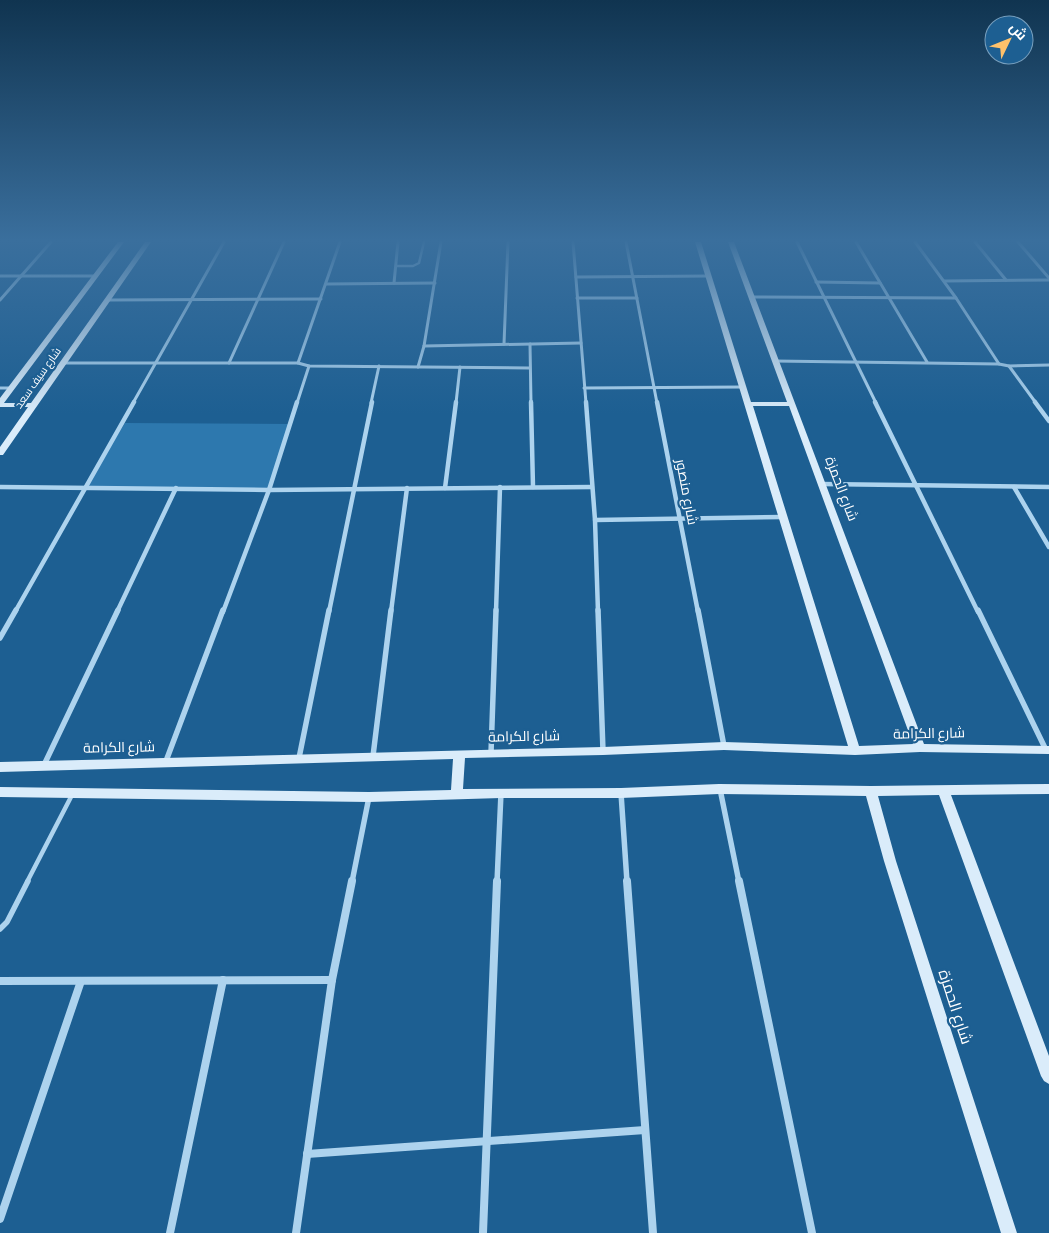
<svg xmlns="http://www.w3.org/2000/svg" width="1049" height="1233" font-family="'Source Sans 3',Cairo,sans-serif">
	<rect width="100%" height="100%" fill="#1d5f92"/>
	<!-- green -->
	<polygon fill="#2d78ae" points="125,423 290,424 269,490 85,487"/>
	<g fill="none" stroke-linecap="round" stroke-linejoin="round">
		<!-- lane-far2 -->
		<polyline stroke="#add3ee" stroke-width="2.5" points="396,266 413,266 419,263 424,242"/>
		<!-- lane-far1 -->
		<polyline stroke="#add3ee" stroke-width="4.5" points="27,882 72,795"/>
		<!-- lane -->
		<polyline stroke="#add3ee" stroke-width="5.5" points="0,929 7,922 28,881"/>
		<!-- street-far3 -->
		<g stroke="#add3ee" stroke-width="3">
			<polyline points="573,242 586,403"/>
			<polyline points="626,242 657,403"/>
			<polyline points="797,242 876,403"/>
			<polyline points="856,242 927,362"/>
			<polyline points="915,242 956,298 999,364"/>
			<polyline points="975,242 1006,280"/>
			<polyline points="1018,242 1049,278"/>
			<polyline points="0,276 95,276"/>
			<polyline points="576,277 708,276"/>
			<polyline points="944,281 1049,280"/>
			<polyline points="816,282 880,283"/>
			<polyline points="394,283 398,242"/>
			<polyline points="326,284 435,283"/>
			<polyline points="751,297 956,298"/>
			<polyline points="577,298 637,298"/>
			<polyline points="0,300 51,242"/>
			<polyline points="108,300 321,299"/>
			<polyline points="504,344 508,242"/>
			<polyline points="530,344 531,403"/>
			<polyline points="424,346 581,343"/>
			<polyline points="775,361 999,364 1009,366 1049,365"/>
			<polyline points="62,363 298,363 309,366 529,368"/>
			<polyline points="229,363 284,242"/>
			<polyline points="298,363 340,242"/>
			<polyline points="1009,366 1036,403"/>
			<polyline points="418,367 424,346 441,242"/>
			<polyline points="0,388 11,388"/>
			<polyline points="584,388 742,387"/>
			<polyline points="133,403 224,242"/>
			<polyline points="297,403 309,366"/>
			<polyline points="371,403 379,366"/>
			<polyline points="456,403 460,367"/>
		</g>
		<!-- street-far2 -->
		<g stroke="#add3ee" stroke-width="4.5">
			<polyline points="531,402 533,487"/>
			<polyline points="586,402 595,520 598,612"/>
			<polyline points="657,402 698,612"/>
			<polyline points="875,402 978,612"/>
			<polyline points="1035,402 1049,421"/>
			<polyline points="821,484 1049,487"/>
			<polyline points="0,487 269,490 592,487"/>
			<polyline points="1014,487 1049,547"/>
			<polyline points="445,488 456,402"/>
			<polyline points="595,520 783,517"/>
			<polyline points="15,612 134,402"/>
			<polyline points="117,612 176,488"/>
			<polyline points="223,612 269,490 297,402"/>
			<polyline points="329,612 372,402"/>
			<polyline points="391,612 407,488"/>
			<polyline points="496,612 500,487"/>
		</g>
		<!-- street-far1 -->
		<g stroke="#add3ee" stroke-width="5.5">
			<polyline points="598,610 603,751"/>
			<polyline points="698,610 724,746"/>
			<polyline points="978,610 1046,750"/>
			<polyline points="0,638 16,610"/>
			<polyline points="491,753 496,610"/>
			<polyline points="373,756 391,610"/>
			<polyline points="299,758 329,610"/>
			<polyline points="166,761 223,610"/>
			<polyline points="44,765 118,610"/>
			<polyline points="720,789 739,882"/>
			<polyline points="621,793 627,882"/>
			<polyline points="352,882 369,797"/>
			<polyline points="497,882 501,793"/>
		</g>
		<!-- street -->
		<g stroke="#add3ee" stroke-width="8">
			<polyline points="627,881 653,1233"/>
			<polyline points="739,881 812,1233"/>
			<polyline points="0,981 332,980"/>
			<polyline points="307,1154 645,1130"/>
			<polyline points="0,1219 81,981"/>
			<polyline points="170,1233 223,980"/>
			<polyline points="296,1233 332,980 352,881"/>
			<polyline points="483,1233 497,881"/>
		</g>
		<!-- secondary -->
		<g fill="#daecfa" fill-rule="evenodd">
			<polygon points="118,242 124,242 4,403 31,403 145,242 151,242 3,455 0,455 0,447 28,407 0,407 0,398"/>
			<path d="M695 242H701L751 402H787L728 242H734L924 744 1049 746V754L920 752 855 755 724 750 603 755 465 758 463 789 621 788 719 784 871 786 1049 784V794L951 795 1049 1056V1084L1044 1081 1041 1076 939 795 878 796 896 861 1017 1233H1001L884 861 866 796 719 794 621 798H501L369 802 0 797V787L369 792 451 790 453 759 0 772V762L603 747 724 742 848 746ZM753 406H789L913 744 859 746Z"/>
		</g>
	</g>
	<!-- sky -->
	<linearGradient id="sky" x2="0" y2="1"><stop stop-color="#103450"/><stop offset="0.58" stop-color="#3a6f9d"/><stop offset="1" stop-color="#3a6f9d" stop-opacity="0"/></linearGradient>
	<rect width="1049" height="414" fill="url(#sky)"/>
	<g text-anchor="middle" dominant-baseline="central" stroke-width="4.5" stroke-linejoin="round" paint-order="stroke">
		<!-- far-street labels -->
		<g font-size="11" fill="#fff" stroke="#1d5f92">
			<text transform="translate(38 378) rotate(-55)">شارع سيف سعد</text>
		</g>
		<!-- street labels -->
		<g font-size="14" fill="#fff" stroke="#1d5f92">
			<text transform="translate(841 489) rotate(69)">شارع الحمزة</text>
			<text transform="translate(686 492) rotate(79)">شارع منصور</text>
			<text transform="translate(929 734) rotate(-1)">شارع الكرامة</text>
			<text transform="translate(524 737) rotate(-1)">شارع الكرامة</text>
			<text transform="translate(119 748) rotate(-1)">شارع الكرامة</text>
		</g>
		<!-- near-street labels -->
		<g font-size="16" fill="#fff" stroke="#1d5f92">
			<text transform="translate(955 1007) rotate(72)">شارع الحمزة</text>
		</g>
	</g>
	<!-- north arrow -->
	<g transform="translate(1009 40) rotate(47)"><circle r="24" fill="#1d5f92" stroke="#779fbe"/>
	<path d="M0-4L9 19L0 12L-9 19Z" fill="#fec16b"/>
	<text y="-8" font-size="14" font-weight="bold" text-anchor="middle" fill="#ffffff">ش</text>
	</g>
</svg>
